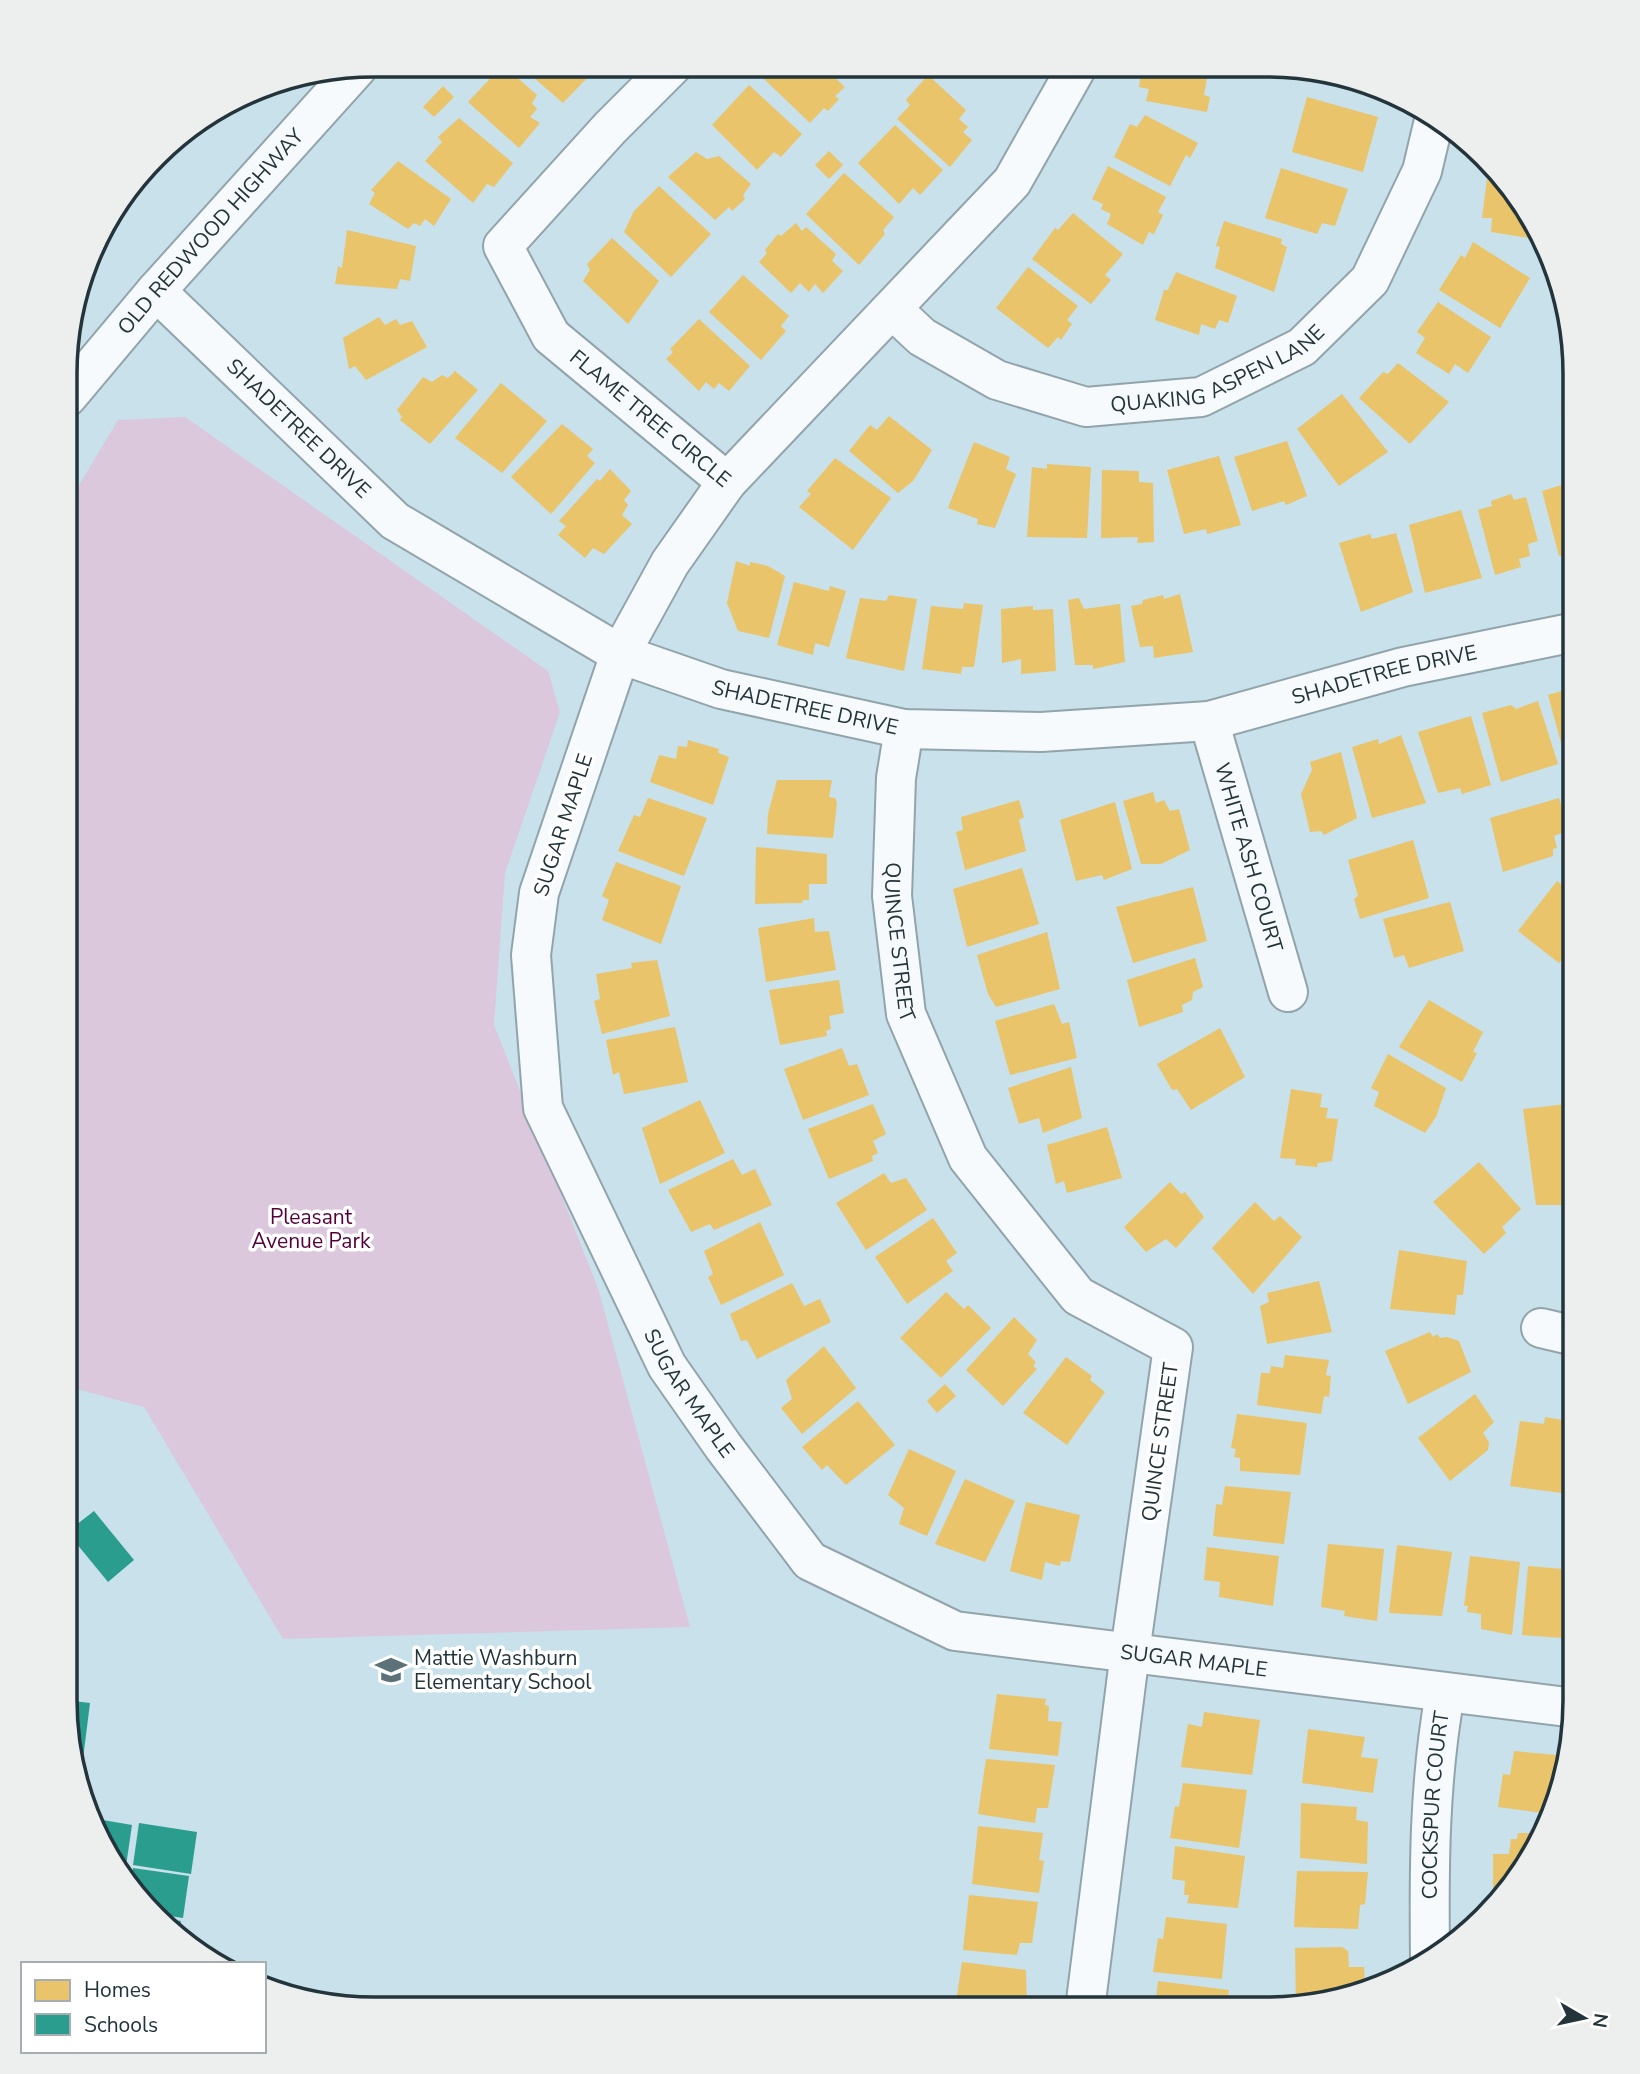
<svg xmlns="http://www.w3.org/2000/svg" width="1640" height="2074" font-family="'Nunito Sans',sans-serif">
	<rect width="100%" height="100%" fill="#c8e1ea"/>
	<!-- green -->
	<polygon fill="#dbc8dd" points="185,417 548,671 560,712 505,873 494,1025 598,1288 690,1627 283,1639 144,1407 65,1386 67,505 118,420"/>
	<!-- homes -->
	<g fill="#e9c46a">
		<polygon points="503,65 537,95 532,103 537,109 530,117 540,123 519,148 468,102"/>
		<polygon points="519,65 587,65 583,69 589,76 563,103"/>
		<polygon points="773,66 822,66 845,87 835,96 839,99 828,111 824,108 810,123 763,78"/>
		<polygon points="1142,67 1209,67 1204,95 1210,97 1207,112 1146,101 1149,89 1139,87"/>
		<polygon points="1309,68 1356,86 1356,87 1307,80"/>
		<polygon points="928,75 966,110 959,119 968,127 963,132 972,140 950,167 897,119 910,105 906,100"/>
		<polygon points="749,85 802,134 781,157 774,152 757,170 712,125"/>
		<polygon points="443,86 454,97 434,117 423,107"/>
		<polygon points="1307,97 1378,117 1363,172 1292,152"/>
		<polygon points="1145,115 1198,143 1190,158 1186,155 1170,186 1114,157 1130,124 1137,127"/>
		<polygon points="459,118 513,163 494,187 487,184 473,203 425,161 442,142 438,137"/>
		<polygon points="895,125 943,170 920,195 913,188 899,204 858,163"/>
		<polygon points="829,151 843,165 829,179 815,165"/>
		<polygon points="696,152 707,159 719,156 751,184 743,195 745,199 732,211 729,207 715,220 668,177"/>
		<polygon points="398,161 451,199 434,226 425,219 420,226 414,223 408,229 369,204 375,193 371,190"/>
		<polygon points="1108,166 1166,197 1158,212 1163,215 1154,234 1149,232 1143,245 1107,224 1111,214 1101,209 1103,204 1092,199"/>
		<polygon points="1281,168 1348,189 1335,226 1322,223 1317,234 1265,218"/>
		<polygon points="844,173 894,217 883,230 885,234 859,265 806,214"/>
		<polygon points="1487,179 1497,180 1534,220 1542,240 1491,232 1492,218 1482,218"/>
		<polygon points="659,186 711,234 671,277 624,232 634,211"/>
		<polygon points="1073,213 1123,254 1105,275 1111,280 1091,304 1032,259 1055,228 1058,230"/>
		<polygon points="1224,221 1282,239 1281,244 1287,247 1274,292 1215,268 1220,247 1216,246"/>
		<polygon points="796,223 802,231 806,227 836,254 832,261 843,271 823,293 815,284 809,292 800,283 791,293 759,262 767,253 765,250 778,234 781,236"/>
		<polygon points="347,230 416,246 410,281 400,279 397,289 335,284 338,266 342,268"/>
		<polygon points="612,238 659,281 628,324 583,281 590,270 587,264"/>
		<polygon points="1473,242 1530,278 1500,328 1439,290 1461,255 1465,258"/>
		<polygon points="1028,267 1078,306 1067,320 1072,324 1061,340 1058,337 1048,348 996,308"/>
		<polygon points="1176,272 1237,296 1228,323 1219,320 1215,329 1201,324 1199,335 1155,320 1164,290 1168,290"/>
		<polygon points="743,275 789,316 781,326 786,331 761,360 709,312"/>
		<polygon points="1438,302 1491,337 1468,373 1455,364 1449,374 1416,353 1425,338 1417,332"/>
		<polygon points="379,317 385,325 396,319 400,325 412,321 427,347 366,380 355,366 349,369 343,338"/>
		<polygon points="699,319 750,366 729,391 719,383 714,389 706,382 699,391 666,359 673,352 670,349"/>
		<polygon points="1568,337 1570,337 1573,354 1566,353"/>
		<polygon points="1398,363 1449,402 1410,444 1359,398 1383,372 1388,374"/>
		<polygon points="455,371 478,390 430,444 400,420 402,417 397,410 423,377 432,382 442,375 448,378"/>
		<polygon points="501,383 547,421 502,473 455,438"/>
		<polygon points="1342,394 1388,452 1339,486 1297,429"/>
		<polygon points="1561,402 1575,403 1575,450 1563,450"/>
		<polygon points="889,416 932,450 913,481 898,493 849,451 870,425 877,430"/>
		<polygon points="562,424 593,449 587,456 595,463 551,514 511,477"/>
		<polygon points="1287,441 1307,496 1286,505 1284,501 1252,511 1234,457"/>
		<polygon points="974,442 1010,457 1006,469 1016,474 995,528 977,524 978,519 948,508"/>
		<polygon points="1219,456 1241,525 1207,534 1206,529 1184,534 1167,470"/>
		<polygon points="835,458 891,498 853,550 799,507 811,494 807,491"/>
		<polygon points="1047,464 1091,467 1087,538 1027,537 1032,467 1047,469"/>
		<polygon points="610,469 631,491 624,500 628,505 622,515 632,524 604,554 593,548 585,558 558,535 566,526 559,521 597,479 600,481"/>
		<polygon points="1102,470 1139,471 1139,482 1153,483 1154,542 1137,543 1138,537 1101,538"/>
		<polygon points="1575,481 1575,552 1559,556 1542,491"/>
		<polygon points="1511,494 1514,500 1526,497 1538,541 1528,544 1530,556 1519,559 1521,567 1495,575 1478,510 1492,506 1491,501"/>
		<polygon points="1461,510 1482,578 1425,593 1409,525"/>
		<polygon points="1396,533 1413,592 1361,612 1339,543 1370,534 1372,539"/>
		<polygon points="736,561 750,566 750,562 768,566 785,576 769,638 738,631 727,603"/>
		<polygon points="794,582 829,591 830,586 846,591 829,647 815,643 813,655 777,645"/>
		<polygon points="1180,594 1193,652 1154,658 1153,646 1140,647 1131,606 1142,604 1143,600 1163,595 1164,599"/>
		<polygon points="889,595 917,599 904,671 846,658 860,598 886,601"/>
		<polygon points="1079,598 1084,609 1120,604 1125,662 1093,669 1093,665 1075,665 1068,600"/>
		<polygon points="964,603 983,605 974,667 962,667 961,674 922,669 931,606 963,609"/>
		<polygon points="1033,606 1033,610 1053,609 1056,671 1021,674 1021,659 1002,663 1001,609"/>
		<polygon points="1575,687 1575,757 1566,761 1548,695"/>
		<polygon points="1538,701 1558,764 1501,782 1482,713 1511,705 1516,709"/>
		<polygon points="1471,716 1491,785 1462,794 1460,788 1438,793 1418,732"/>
		<polygon points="1401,735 1426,803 1372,818 1352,747 1378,739 1379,744"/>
		<polygon points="688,740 719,749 718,753 729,757 713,805 650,782 659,755 676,759 678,746 687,747"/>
		<polygon points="1341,752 1357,818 1324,835 1321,831 1310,832 1301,794 1312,770 1310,762"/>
		<polygon points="777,780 832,780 829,797 835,798 837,803 833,838 767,834 768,814"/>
		<polygon points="1153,792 1156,803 1164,800 1170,811 1179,809 1190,850 1161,864 1141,864 1123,801"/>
		<polygon points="648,798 707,818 684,876 618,851 634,815 640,817"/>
		<polygon points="1559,798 1569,830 1554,836 1557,848 1553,849 1553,856 1503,872 1490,818"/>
		<polygon points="1019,800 1024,817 1019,820 1026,851 965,870 956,832 963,830 961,817"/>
		<polygon points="1115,802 1132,869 1104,880 1102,875 1076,881 1060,820"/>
		<polygon points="1413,840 1429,898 1360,919 1354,899 1358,896 1348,860"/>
		<polygon points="756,847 827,854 827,884 809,884 809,900 803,900 802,903 755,904"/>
		<polygon points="616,862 681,886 661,944 602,920 609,900 602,896"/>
		<polygon points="1022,868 1039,924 967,947 953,889"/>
		<polygon points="1557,881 1575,895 1575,944 1559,963 1518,931"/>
		<polygon points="1193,887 1207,941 1133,963 1116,907"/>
		<polygon points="1450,902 1464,951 1409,968 1404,955 1394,958 1383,919"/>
		<polygon points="814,918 815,932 829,931 836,970 766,982 758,928"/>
		<polygon points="1047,932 1060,989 996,1007 988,994 977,955"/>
		<polygon points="1195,958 1203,987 1193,992 1192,1000 1182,1005 1183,1012 1139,1027 1127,980"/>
		<polygon points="657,960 670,1016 602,1034 594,1001 600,999 596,974 632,968 631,963"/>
		<polygon points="1575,963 1575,983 1565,975"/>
		<polygon points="839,980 844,1013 829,1016 831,1029 826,1031 827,1036 780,1045 769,990"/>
		<polygon points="1429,1000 1483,1032 1473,1052 1477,1053 1462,1082 1399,1047"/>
		<polygon points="1054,1004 1062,1024 1069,1022 1077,1058 1010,1075 995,1021"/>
		<polygon points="675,1027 688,1082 624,1094 619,1072 613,1075 606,1040"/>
		<polygon points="1220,1028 1245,1077 1191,1110 1177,1089 1172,1090 1157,1064"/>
		<polygon points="842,1048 849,1066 857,1064 869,1095 803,1120 784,1069"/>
		<polygon points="1388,1054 1446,1088 1436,1117 1425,1133 1374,1106 1379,1092 1371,1088"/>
		<polygon points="1071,1067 1082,1118 1043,1133 1039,1118 1019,1124 1008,1088"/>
		<polygon points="1291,1089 1322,1094 1320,1107 1328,1108 1326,1118 1338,1119 1332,1161 1318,1163 1317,1167 1295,1165 1296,1159 1280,1158"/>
		<polygon points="700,1100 725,1153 660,1184 642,1128"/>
		<polygon points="1575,1103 1575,1186 1566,1188 1568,1205 1536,1205 1523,1109"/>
		<polygon points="873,1104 886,1134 873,1141 878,1153 872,1156 873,1161 829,1179 808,1129"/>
		<polygon points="1107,1127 1122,1178 1067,1193 1064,1181 1056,1184 1047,1145"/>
		<polygon points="733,1159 742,1175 755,1169 772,1205 714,1230 710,1224 691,1232 668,1190"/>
		<polygon points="1479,1162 1521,1209 1502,1227 1506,1233 1484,1254 1433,1202"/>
		<polygon points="884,1173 891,1183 906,1178 927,1210 866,1250 836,1203"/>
		<polygon points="1170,1182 1181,1194 1185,1192 1204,1217 1176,1248 1166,1239 1146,1252 1124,1227"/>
		<polygon points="1255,1202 1274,1221 1280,1216 1302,1237 1253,1294 1212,1248"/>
		<polygon points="933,1218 957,1253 946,1261 953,1271 907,1304 875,1257"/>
		<polygon points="760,1222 784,1275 721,1305 708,1277 713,1274 704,1251"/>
		<polygon points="1399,1250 1467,1261 1463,1295 1457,1295 1455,1315 1390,1309"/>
		<polygon points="1319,1281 1332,1332 1267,1344 1260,1306 1269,1302 1267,1293"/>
		<polygon points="792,1283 804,1306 820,1299 831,1322 757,1359 747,1340 741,1341 730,1314"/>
		<polygon points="946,1292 964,1309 968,1305 991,1328 941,1378 900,1338"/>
		<polygon points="1014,1317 1037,1340 1028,1354 1036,1362 1033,1366 1037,1369 1003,1406 966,1370"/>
		<polygon points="1430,1332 1433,1337 1437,1334 1440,1338 1447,1337 1459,1341 1471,1372 1408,1404 1385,1351"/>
		<polygon points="824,1346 856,1388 802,1434 781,1408 792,1399 786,1380"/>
		<polygon points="1285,1355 1329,1360 1326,1375 1331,1376 1329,1397 1324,1396 1321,1414 1257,1405 1261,1373 1270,1373 1271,1366 1283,1368"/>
		<polygon points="1066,1357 1092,1376 1090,1380 1105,1392 1067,1445 1023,1413"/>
		<polygon points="945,1384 956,1396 937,1413 927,1401"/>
		<polygon points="1475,1394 1494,1422 1483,1433 1489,1442 1488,1450 1450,1481 1418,1438"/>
		<polygon points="858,1401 895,1445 846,1485 827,1465 822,1470 802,1447"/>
		<polygon points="1237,1414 1307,1423 1300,1475 1240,1471 1240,1458 1234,1457 1236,1449 1231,1448"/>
		<polygon points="1545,1417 1575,1422 1569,1494 1510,1486 1520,1421 1544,1424"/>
		<polygon points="909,1449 956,1471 927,1536 899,1524 904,1508 888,1495"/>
		<polygon points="965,1479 1015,1501 985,1562 935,1544"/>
		<polygon points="1225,1486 1291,1492 1284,1544 1213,1536 1216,1504 1222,1505"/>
		<polygon points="1026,1502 1080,1515 1070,1562 1061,1561 1060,1566 1045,1562 1042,1580 1010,1571"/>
		<polygon points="1328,1544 1384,1549 1377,1621 1344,1616 1345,1611 1321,1607"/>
		<polygon points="1397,1545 1452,1552 1442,1616 1389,1613"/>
		<polygon points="1207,1547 1279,1556 1273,1606 1219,1597 1220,1582 1204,1580"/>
		<polygon points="1470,1556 1520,1562 1512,1635 1481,1629 1481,1614 1467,1612 1468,1606 1464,1606"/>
		<polygon points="1528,1566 1575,1570 1575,1626 1564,1626 1563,1638 1522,1635"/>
		<polygon points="997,1694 1046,1699 1045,1705 1049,1706 1048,1721 1062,1722 1058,1756 989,1749"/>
		<polygon points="1204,1712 1260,1720 1252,1775 1181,1767 1188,1724 1202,1727"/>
		<polygon points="1308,1729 1365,1737 1361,1757 1378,1759 1373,1793 1302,1783"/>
		<polygon points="1514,1751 1567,1756 1559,1799 1551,1814 1498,1807 1503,1774 1510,1775"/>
		<polygon points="986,1759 1055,1765 1048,1808 1037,1808 1035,1823 978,1814"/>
		<polygon points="1183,1783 1247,1790 1239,1848 1170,1838 1175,1806 1179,1807"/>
		<polygon points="1301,1803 1357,1807 1356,1820 1368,1822 1367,1864 1300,1858"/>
		<polygon points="978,1826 1043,1833 1039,1860 1044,1861 1039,1893 972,1884"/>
		<polygon points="1518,1833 1542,1833 1523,1871 1504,1889 1493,1889 1493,1854 1509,1854 1511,1839 1517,1839"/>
		<polygon points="1175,1846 1245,1856 1238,1908 1187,1903 1189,1895 1184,1895 1185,1881 1172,1879"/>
		<polygon points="1297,1871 1368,1872 1365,1904 1360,1905 1358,1929 1294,1927"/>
		<polygon points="969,1895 1038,1902 1032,1943 1020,1943 1017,1955 963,1950"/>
		<polygon points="1166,1917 1227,1924 1222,1979 1153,1972 1158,1938 1163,1939"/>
		<polygon points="1342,1947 1348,1951 1349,1967 1364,1967 1365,1985 1296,2003 1295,1948"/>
		<polygon points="962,1962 1026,1970 1027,2009 955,2009"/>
		<polygon points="1158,1981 1229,1990 1226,2009 1155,2009"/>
	</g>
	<!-- schools -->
	<g fill="#2a9d8f">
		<polygon points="94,1511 134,1560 108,1582 67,1532"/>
		<polygon points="65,1700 90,1703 83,1759 72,1757"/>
		<polygon points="91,1818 132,1825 126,1866 115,1864 106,1854"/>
		<polygon points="139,1823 197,1832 191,1874 133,1865"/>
		<polygon points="133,1868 189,1876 183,1918 163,1915 131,1881"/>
		<polygon points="167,1919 181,1921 179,1933"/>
	</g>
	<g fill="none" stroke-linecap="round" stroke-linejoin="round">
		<defs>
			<g id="minor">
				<path id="s1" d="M672 66 610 128 503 246 551 336 727 482"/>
				<path id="s2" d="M1077 67 1012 182 727 482 670 563 620 654 539 893 531 955 543 1108 667 1366 723 1446 810 1561 955 1631 1575 1708"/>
				<path id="s3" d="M156 291 395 521 620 654 721 689 904 729 1041 732 1209 721 1403 667 1575 632"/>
				<path id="s4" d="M892 309 922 337 997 380 1086 407 1201 397 1302 347 1370 280 1422 171 1435 116"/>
				<path id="s5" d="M1209 721 1288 992"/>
				<path id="s6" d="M904 729 896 778 892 896 906 1014 968 1158 1078 1296 1173 1347 1130 1652 1085 2009"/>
				<polyline points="1541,1328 1575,1336"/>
				<path id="s7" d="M1430 1959C1429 1870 1429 1782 1445 1694"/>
			</g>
			<g id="major">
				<path id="s8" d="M67 397 156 291 357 68"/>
			</g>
		</defs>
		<!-- minor casing -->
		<use href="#minor" stroke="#92a4ab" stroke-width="42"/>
		<!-- major casing -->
		<use href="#major" stroke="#92a4ab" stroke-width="42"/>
		<!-- minor -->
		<use href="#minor" stroke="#f7fafc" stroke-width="38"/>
		<!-- major -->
		<use href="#major" stroke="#f7fafc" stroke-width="38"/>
	</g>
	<!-- icons -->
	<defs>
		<symbol id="school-bare" viewBox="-9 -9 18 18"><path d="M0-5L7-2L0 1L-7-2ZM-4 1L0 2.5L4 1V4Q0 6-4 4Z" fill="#5d7178" stroke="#fff" stroke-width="2.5" paint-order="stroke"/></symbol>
	</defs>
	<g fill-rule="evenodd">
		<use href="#school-bare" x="369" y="1648" width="44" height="44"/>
	</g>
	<g text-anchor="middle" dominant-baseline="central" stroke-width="7" stroke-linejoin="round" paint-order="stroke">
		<!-- street labels -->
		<g font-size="21" fill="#23343b" stroke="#fff">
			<text stroke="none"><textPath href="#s8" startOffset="219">OLD REDWOOD HIGHWAY</textPath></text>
			<text stroke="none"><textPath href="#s4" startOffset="360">QUAKING ASPEN LANE</textPath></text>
			<text stroke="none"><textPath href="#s1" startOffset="478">FLAME TREE CIRCLE</textPath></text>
			<text stroke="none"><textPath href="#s3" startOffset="198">SHADETREE DRIVE</textPath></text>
			<text stroke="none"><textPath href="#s3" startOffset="1374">SHADETREE DRIVE</textPath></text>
			<text stroke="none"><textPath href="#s3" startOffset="786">SHADETREE DRIVE</textPath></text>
			<text transform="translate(563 825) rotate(-72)">SUGAR MAPLE</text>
			<text stroke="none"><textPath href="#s5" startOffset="142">WHITE ASH COURT</textPath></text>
			<text stroke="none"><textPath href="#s6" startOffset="214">QUINCE STREET</textPath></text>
			<text stroke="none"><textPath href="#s2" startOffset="1538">SUGAR MAPLE</textPath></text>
			<text transform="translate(1160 1442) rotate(-82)">QUINCE STREET</text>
			<text stroke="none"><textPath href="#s2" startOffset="2147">SUGAR MAPLE</textPath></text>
			<text stroke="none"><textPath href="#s7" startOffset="154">COCKSPUR COURT</textPath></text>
		</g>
		<!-- park labels -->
		<g font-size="21" fill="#53003b" stroke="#fff">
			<text x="311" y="1217">Pleasant<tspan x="311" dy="24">Avenue Park</tspan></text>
		</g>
		<!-- poi labels -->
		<g font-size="21" fill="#23343b" stroke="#fff" text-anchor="start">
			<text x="414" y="1658">Mattie Washburn<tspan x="414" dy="24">Elementary School</tspan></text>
		</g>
	</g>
	<!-- crop -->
	<path d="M0 0H1640V2074H0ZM374 77H1266A297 297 0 0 1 1563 374V1700A297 297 0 0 1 1266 1997H374A297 297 0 0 1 77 1700V374A297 297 0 0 1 374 77Z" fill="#edefef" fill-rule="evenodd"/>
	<path fill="none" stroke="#23343b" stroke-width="3.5" d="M374 77H1266A297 297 0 0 1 1563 374V1700A297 297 0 0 1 1266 1997H374A297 297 0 0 1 77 1700V374A297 297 0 0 1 374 77Z"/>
	<!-- legend -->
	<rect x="21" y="1962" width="245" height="91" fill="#ffffff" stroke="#a7aeb1" stroke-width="2"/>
	<rect x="35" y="1980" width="35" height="21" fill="#e9c46a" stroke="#a7aeb1" stroke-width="2"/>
	<text x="84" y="1997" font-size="21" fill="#23343b">Homes</text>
	<rect x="35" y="2014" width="35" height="21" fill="#2a9d8f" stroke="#a7aeb1" stroke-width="2"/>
	<text x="84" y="2032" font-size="21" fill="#23343b">Schools</text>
	<!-- north arrow -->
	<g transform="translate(1584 2018) rotate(99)" stroke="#ffffff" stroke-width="5" paint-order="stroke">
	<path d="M0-5L12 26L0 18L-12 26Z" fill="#23343b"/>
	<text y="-10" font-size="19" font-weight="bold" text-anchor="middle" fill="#23343b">N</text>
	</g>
</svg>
